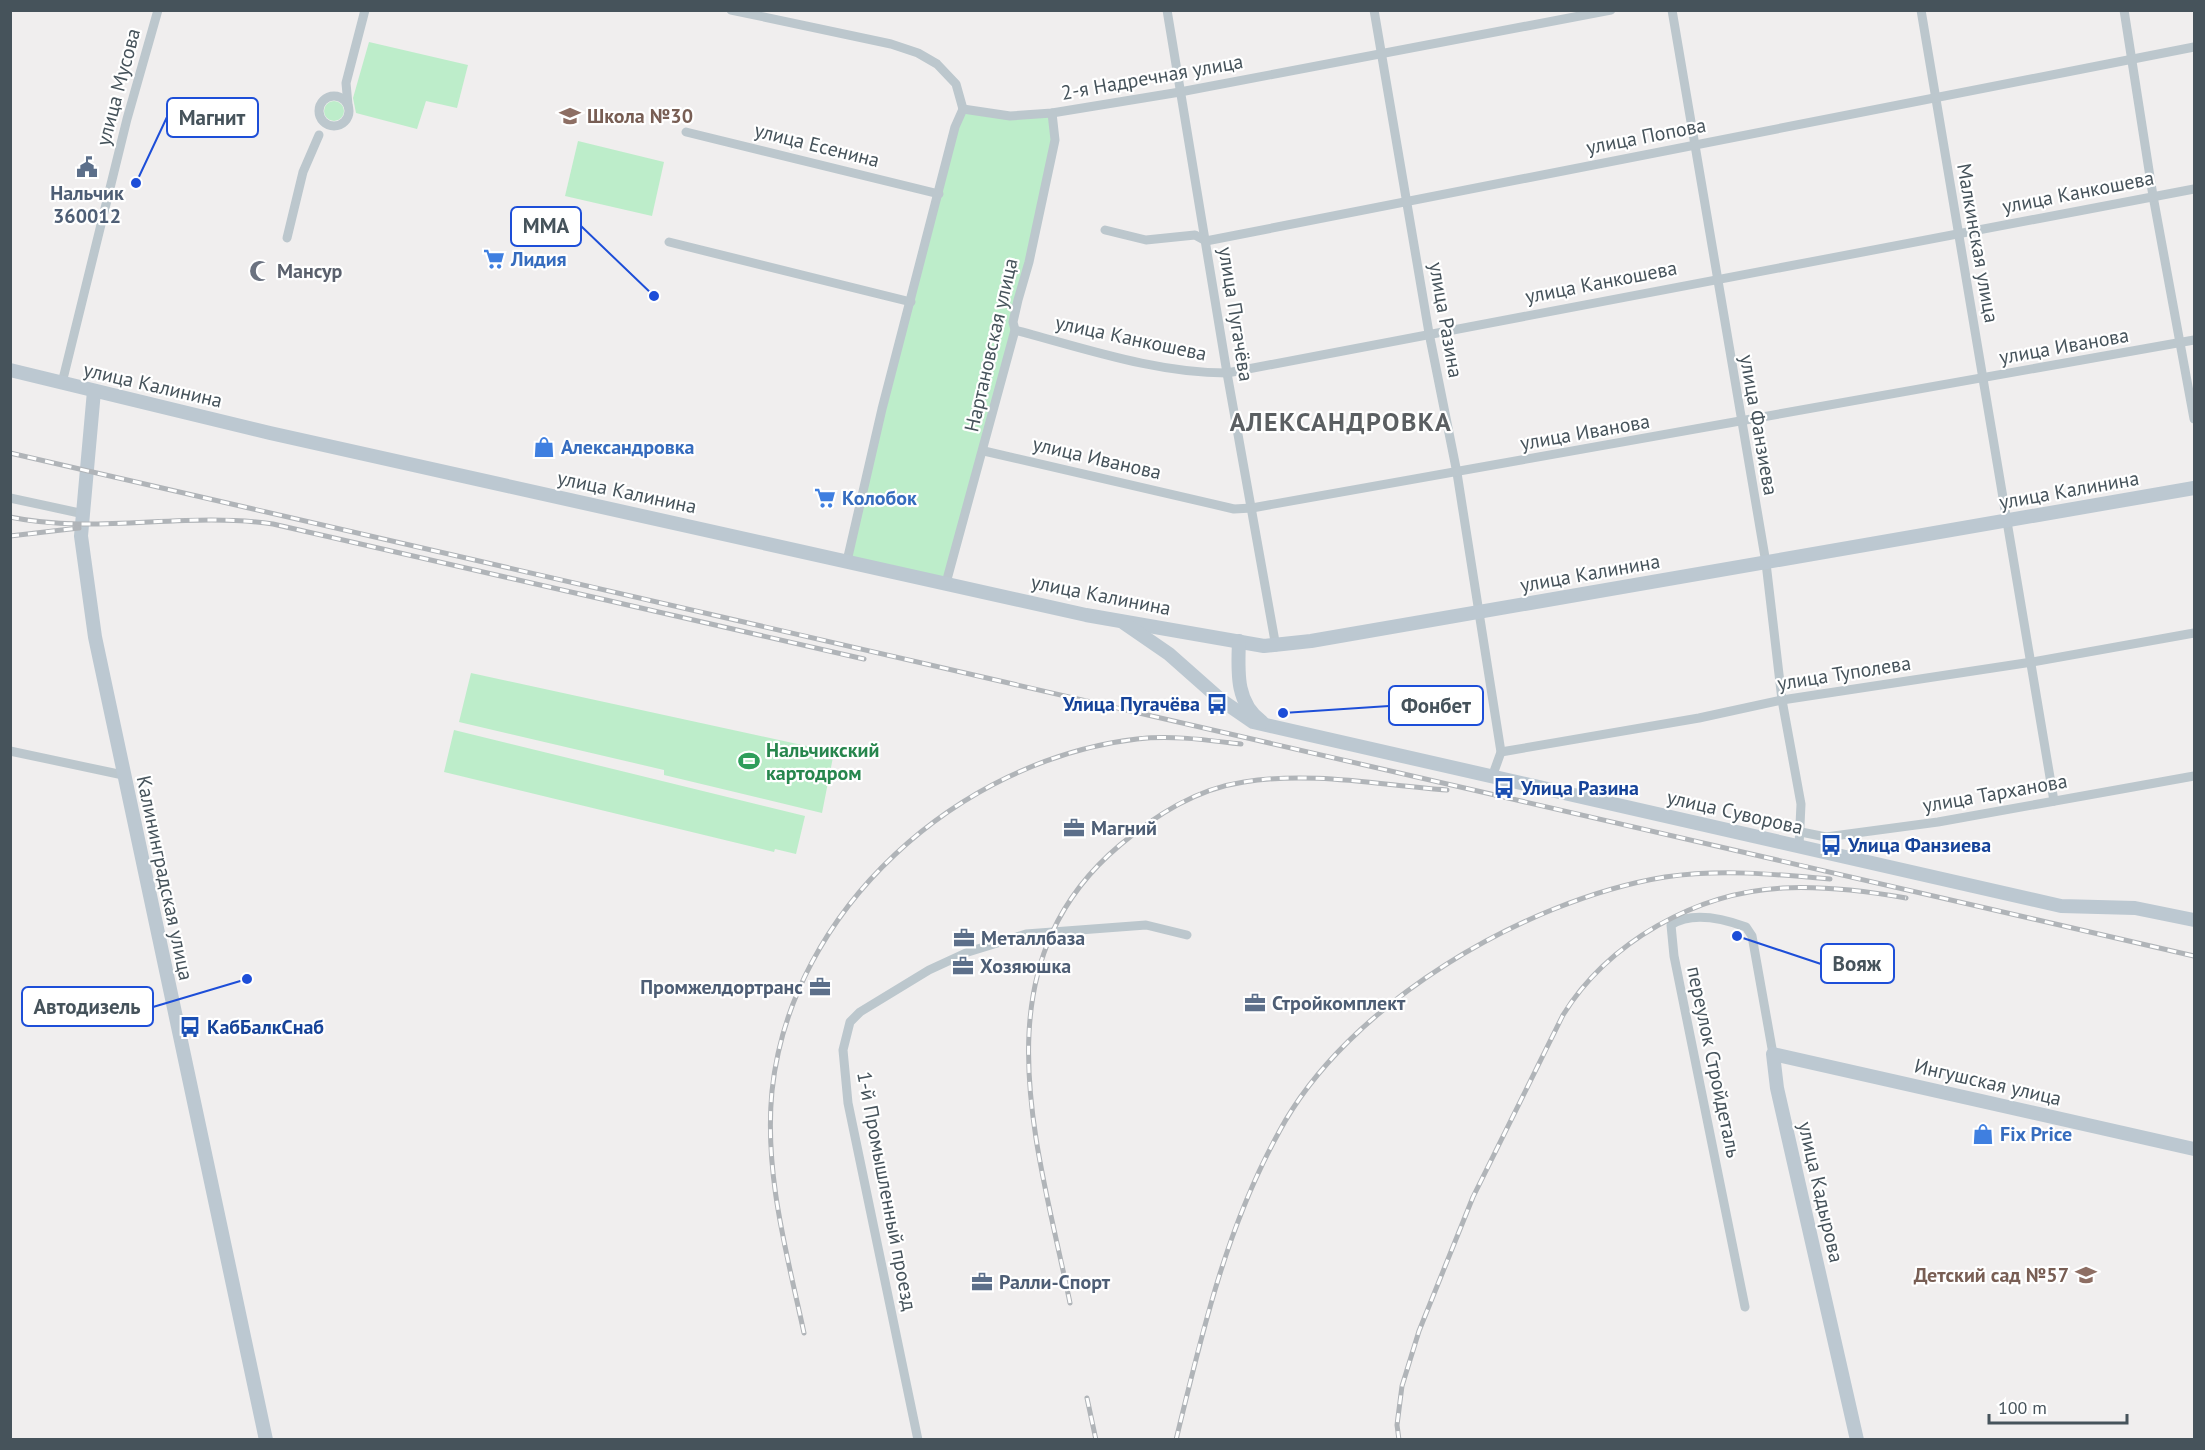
<svg xmlns="http://www.w3.org/2000/svg" width="2205" height="1450" font-family="'PT Sans',sans-serif">
	<rect width="100%" height="100%" fill="#f0eeee"/>
	<!-- green -->
	<g fill="#bdedca">
		<polygon points="369,42 468,65 457,108 426,101 417,129 356,113 353,98"/>
		<circle cx="334" cy="111" r="10"/>
		<polygon points="963,109 985,112 1052,113 1055,132 1013,322 946,583 847,561"/>
		<polygon points="578,141 664,162 652,216 565,196"/>
		<polygon points="471,673 834,752 822,813 664,775 664,770 459,722"/>
		<polygon points="454,730 805,816 796,854 775,849 774,852 444,772"/>
	</g>
	<g fill="none" stroke-linecap="round" stroke-linejoin="round">
		<!-- street -->
		<g stroke="#bcc7cd" stroke-width="9">
			<polyline points="731,10 891,44 918,53 937,64 956,84 963,109"/>
			<polyline points="1167,10 1227,373 1276,647"/>
			<polyline points="1374,10 1429,333 1457,473 1501,752 1492,777"/>
			<polyline points="1672,10 1766,563 1782,700 1801,804 1799,846"/>
			<polyline points="1921,10 2054,801"/>
			<polyline points="2124,10 2153,196 2194,419"/>
			<circle cx="334" cy="111" r="15"/>
			<polyline points="348,105 346,83 365,10"/>
			<polyline points="963,109 1010,116 1052,113 1180,92 1611,10"/>
			<polyline points="686,132 939,194"/>
			<polyline points="1105,230 1146,240 1195,235 1206,241 2194,47"/>
			<polyline points="287,238 303,172 319,135"/>
			<polyline points="669,242 911,302"/>
			<path d="M1015 330C1084 348 1155 373 1227 373L2194 189"/>
			<polyline points="62,383 127,119 158,10"/>
			<polyline points="984,451 1234,509 1252,508 2194,340"/>
			<polyline points="10,498 84,514"/>
			<polyline points="847,561 882,409 955,127 963,109"/>
			<polyline points="946,583 1015,330 1013,322 1018,300 1029,262 1055,140 1052,113"/>
			<polyline points="10,751 123,775"/>
			<polyline points="1501,752 1699,718 1782,700 2032,662 2194,633"/>
			<polyline points="1801,832 1826,837 1938,822 2194,776"/>
			<path d="M1745 1307 1674 956 1671 925C1692 911 1724 919 1746 927L1752 936 1773 1054"/>
			<polyline points="918,1440 848,1103 843,1050 850,1022 860,1012 929,970 968,952 1026,934 1146,925 1187,935"/>
		</g>
		<!-- secondary -->
		<g stroke="#bcc8d1" stroke-width="14">
			<polyline points="10,370 270,433 1086,615 1264,646 1311,641 2194,488"/>
			<polyline points="94,391 81,536 95,637 266,1440"/>
			<polyline points="1124,623 1169,654 1221,700 1253,722 2061,906 2135,908 2194,920"/>
			<path d="M1239 641C1238 670 1235 703 1262 722"/>
			<polyline points="1857,1440 1777,1088 1773,1054 2194,1149"/>
		</g>
		<defs>
			<g id="rail">
				<polyline points="10,453 2194,956"/>
				<path d="M10 517C95 535 186 511 273 524L864 659"/>
				<polyline points="10,536 79,528"/>
				<path d="M1070 1303C1038 1146 975 967 1120 845 1156 815 1196 789 1244 782 1311 771 1379 785 1447 790"/>
				<path d="M804 1333C787 1254 764 1173 772 1091 791 909 959 760 1137 739 1172 735 1206 740 1241 744"/>
				<polyline points="1087,1398 1096,1440"/>
				<path d="M1176 1440C1202 1333 1226 1228 1279 1132 1347 1004 1525 900 1665 877 1720 869 1775 874 1830 879"/>
				<path d="M1399 1440 1397 1425 1402 1386 1419 1331 1473 1197 1563 1015C1608 942 1697 892 1783 888 1824 886 1866 891 1906 898"/>
			</g>
		</defs>
		<!-- rail casing -->
		<use href="#rail" stroke="#b0b4b8" stroke-width="5"/>
		<!-- rail -->
		<use href="#rail" stroke="#fff" stroke-width="3" stroke-dasharray="9" stroke-linecap="butt"/>
	</g>
	<!-- icons -->
	<defs>
		<symbol id="school-bare" viewBox="-9 -9 18 18"><path d="M0-5L7-2L0 1L-7-2ZM-4 1L0 2.5L4 1V4Q0 6-4 4Z" fill="#8d6e63" stroke="#fff" stroke-width="2.5" paint-order="stroke"/></symbol>
		<symbol id="civic-bare" viewBox="-9 -9 18 18"><path d="M-.6-6.5H3V-4.5H.6V-3L4-1V1h2V6H-6V1h2V-1L-.6-3ZM-1.2 2.5V6h2.4V2.5Z" fill="#5c6f8a" stroke="#fff" stroke-width="2.5" paint-order="stroke"/></symbol>
		<symbol id="supermarket-bare" viewBox="-9 -9 18 18"><path d="M-6-5.5h2.5l.6 2H6L4.5 2H-2.5L-4.4-4H-6ZM-1.5 3.2a1.3 1.3 0 1 0 .1 0ZM3 3.2a1.3 1.3 0 1 0 .1 0Z" fill="#3f7fe0" stroke="#fff" stroke-width="2.5" paint-order="stroke"/></symbol>
		<symbol id="mosque-bare" viewBox="-9 -9 18 18"><path d="M3.5-4.9A6 6 0 1 0 3.5 4.9A5 5 0 1 1 3.5-4.9Z" fill="#6b7280" stroke="#fff" stroke-width="2.5" paint-order="stroke"/></symbol>
		<symbol id="shop-bare" viewBox="-9 -9 18 18"><path d="M-5-2.5h2.3a2.7 3.5 0 0 1 5.4 0H5L5.5 6h-11ZM-1.5-2.5h3a1.5 2.3 0 0 0-3 0Z" fill="#3f7fe0" stroke="#fff" stroke-width="2.5" paint-order="stroke"/></symbol>
		<symbol id="bus-bare" viewBox="-9 -9 18 18"><path d="M-5-6H5V4H4V6H2V4H-2V6H-4V4H-5ZM-3.5-4V0h7V-4ZM-3.5 1.2v1.5H-2V1.2ZM2 1.2v1.5H3.5V1.2Z" fill="#1a4fb4" stroke="#fff" stroke-width="2.5" paint-order="stroke"/></symbol>
		<symbol id="stadium-bare" viewBox="-9 -9 18 18"><path d="M0-5a6.5 5 0 1 0 0 10a6.5 5 0 1 0 0-10ZM-3.5-1.8h7v3.6h-7Z" fill="#2e9e5b" stroke="#fff" stroke-width="2.5" paint-order="stroke"/></symbol>
		<symbol id="office-bare" viewBox="-9 -9 18 18"><path d="M-6-3h4V-5.5h4V-3h4V5H-6ZM-1-4.5V-3h2v-1.5ZM-6 0V1H6V0Z" fill="#5c6f8a" stroke="#fff" stroke-width="2.5" paint-order="stroke"/></symbol>
	</defs>
	<g fill-rule="evenodd">
		<use href="#school-bare" x="555" y="101" width="30" height="30"/>
		<use href="#civic-bare" x="72" y="152" width="30" height="30"/>
		<use href="#supermarket-bare" x="479" y="244" width="30" height="30"/>
		<use href="#mosque-bare" x="245" y="256" width="30" height="30"/>
		<use href="#shop-bare" x="529" y="432" width="30" height="30"/>
		<use href="#supermarket-bare" x="810" y="483" width="30" height="30"/>
		<use href="#bus-bare" x="1202" y="689" width="30" height="30"/>
		<use href="#stadium-bare" x="734" y="746" width="30" height="30"/>
		<use href="#bus-bare" x="1489" y="773" width="30" height="30"/>
		<use href="#office-bare" x="1059" y="813" width="30" height="30"/>
		<use href="#bus-bare" x="1816" y="830" width="30" height="30"/>
		<use href="#office-bare" x="949" y="923" width="30" height="30"/>
		<use href="#office-bare" x="948" y="951" width="30" height="30"/>
		<use href="#office-bare" x="805" y="972" width="30" height="30"/>
		<use href="#office-bare" x="1240" y="988" width="30" height="30"/>
		<use href="#bus-bare" x="175" y="1012" width="30" height="30"/>
		<use href="#shop-bare" x="1968" y="1119" width="30" height="30"/>
		<use href="#school-bare" x="2071" y="1260" width="30" height="30"/>
		<use href="#office-bare" x="967" y="1267" width="30" height="30"/>
	</g>
	<g text-anchor="middle" dominant-baseline="central" stroke-width="4.5" stroke-linejoin="round" paint-order="stroke">
		<!-- street labels -->
		<g font-size="20" fill="#46535b" stroke="#fff">
			<text transform="translate(1152 77) rotate(-10)">2-я Надречная улица</text>
			<text transform="translate(118 87) rotate(-75)">улица Мусова</text>
			<text transform="translate(1646 136) rotate(-11)">улица Попова</text>
			<text transform="translate(817 145) rotate(14)">улица Есенина</text>
			<text transform="translate(2078 192) rotate(-11)">улица Канкошева</text>
			<text transform="translate(1978 243) rotate(80)">Малкинская улица</text>
			<text transform="translate(1601 282) rotate(-11)">улица Канкошева</text>
			<text transform="translate(1236 314) rotate(81)">улица Пугачёва</text>
			<text transform="translate(1446 320) rotate(80)">улица Разина</text>
			<text transform="translate(1131 338) rotate(12)">улица Канкошева</text>
			<text transform="translate(991 345) rotate(-77)">Нартановская улица</text>
			<text transform="translate(2064 346) rotate(-10)">улица Иванова</text>
			<text transform="translate(153 385) rotate(13)">улица Калинина</text>
			<text transform="translate(1759 425) rotate(80)">улица Фанзиева</text>
			<text transform="translate(1585 432) rotate(-10)">улица Иванова</text>
			<text transform="translate(1097 458) rotate(13)">улица Иванова</text>
			<text transform="translate(2069 490) rotate(-10)">улица Калинина</text>
			<text transform="translate(627 492) rotate(12)">улица Калинина</text>
			<text transform="translate(1590 573) rotate(-10)">улица Калинина</text>
			<text transform="translate(1101 595) rotate(11)">улица Калинина</text>
			<text transform="translate(1844 673) rotate(-9)">улица Туполева</text>
			<text transform="translate(1995 793) rotate(-10)">улица Тарханова</text>
			<text transform="translate(1735 812) rotate(13)">улица Суворова</text>
			<text transform="translate(165 878) rotate(78)">Калининградская улица</text>
			<text transform="translate(1714 1062) rotate(78)">переулок Стройдеталь</text>
			<text transform="translate(1988 1082) rotate(13)">Ингушская улица</text>
			<text transform="translate(887 1191) rotate(79)">1-й Промышленный проезд</text>
			<text transform="translate(1821 1192) rotate(77)">улица Кадырова</text>
		</g>
		<!-- education labels -->
		<g font-size="20" font-weight="bold" fill="#785e54" stroke="#fff" text-anchor="start">
			<text x="587" y="116">Школа №30</text>
			<text x="2069" y="1275" text-anchor="end">Детский сад №57</text>
		</g>
		<!-- service labels -->
		<g font-size="20" font-weight="bold" fill="#4e5e75" stroke="#fff" text-anchor="start">
			<text x="87" y="193" text-anchor="middle">Нальчик<tspan x="87" dy="23">360012</tspan></text>
			<text x="1091" y="828">Магний</text>
			<text x="981" y="938">Металлбаза</text>
			<text x="980" y="966">Хозяюшка</text>
			<text x="803" y="987" text-anchor="end">Промжелдортранс</text>
			<text x="1272" y="1003">Стройкомплект</text>
			<text x="999" y="1282">Ралли-Спорт</text>
		</g>
		<!-- shop labels -->
		<g font-size="20" font-weight="bold" fill="#366cbe" stroke="#fff" text-anchor="start">
			<text x="511" y="259">Лидия</text>
			<text x="561" y="447">Александровка</text>
			<text x="842" y="498">Колобок</text>
			<text x="2000" y="1134">Fix Price</text>
		</g>
		<!-- worship labels -->
		<g font-size="20" font-weight="bold" fill="#5b616d" stroke="#fff" text-anchor="start">
			<text x="277" y="271">Мансур</text>
		</g>
		<!-- transit labels -->
		<g font-size="20" font-weight="bold" fill="#164399" stroke="#fff" text-anchor="start">
			<text x="1200" y="704" text-anchor="end">Улица Пугачёва</text>
			<text x="1521" y="788">Улица Разина</text>
			<text x="1848" y="845">Улица Фанзиева</text>
			<text x="207" y="1027">КабБалкСнаб</text>
		</g>
		<!-- leisure labels -->
		<g font-size="20" font-weight="bold" fill="#27864d" stroke="#fff" text-anchor="start">
			<text x="766" y="750">Нальчикский<tspan x="766" dy="23">картодром</tspan></text>
		</g>
		<!-- district labels -->
		<g font-size="26" font-weight="bold" letter-spacing="1.5" fill="#5b5f62" stroke="#fff">
			<text x="1341" y="421">АЛЕКСАНДРОВКА</text>
		</g>
	</g>
	<!-- callouts -->
	<path fill="none" stroke="#1d4ed8" stroke-width="2" d="M136 183L167 117M654 296L581 226M1283 713L1389 706M1737 936L1821 964M247 979L153 1007"/>
	<g fill="#1d4ed8" stroke="#fff" stroke-width="2">
		<circle cx="136" cy="183" r="6"/>
		<circle cx="654" cy="296" r="6"/>
		<circle cx="1283" cy="713" r="6"/>
		<circle cx="1737" cy="936" r="6"/>
		<circle cx="247" cy="979" r="6"/>
	</g>
	<g fill="#fff" stroke="#1d4ed8" stroke-width="2">
		<rect x="167" y="98" width="91" height="39" rx="6"/>
		<rect x="511" y="207" width="70" height="39" rx="6"/>
		<rect x="1389" y="686" width="94" height="39" rx="6"/>
		<rect x="1821" y="944" width="73" height="39" rx="6"/>
		<rect x="22" y="987" width="131" height="39" rx="6"/>
	</g>
	<g font-size="21" text-anchor="middle" font-weight="bold" fill="#46535b">
		<text x="212" y="125">Магнит</text>
		<text x="546" y="233">MMA</text>
		<text x="1436" y="713">Фонбет</text>
		<text x="1857" y="971">Вояж</text>
		<text x="87" y="1014">Автодизель</text>
	</g>
	<!-- border -->
	<rect width="2205" height="1450" fill="none" stroke="#46535b" stroke-width="24"/>
	<!-- scale -->
	<path d="M1989 1414v9h138v-9" fill="none" stroke="#46535b" stroke-width="3"/>
	<text x="1998" y="1414" font-size="18" fill="#46535b" stroke="#ffffff" stroke-width="4.5" paint-order="stroke">100 m</text>
</svg>
